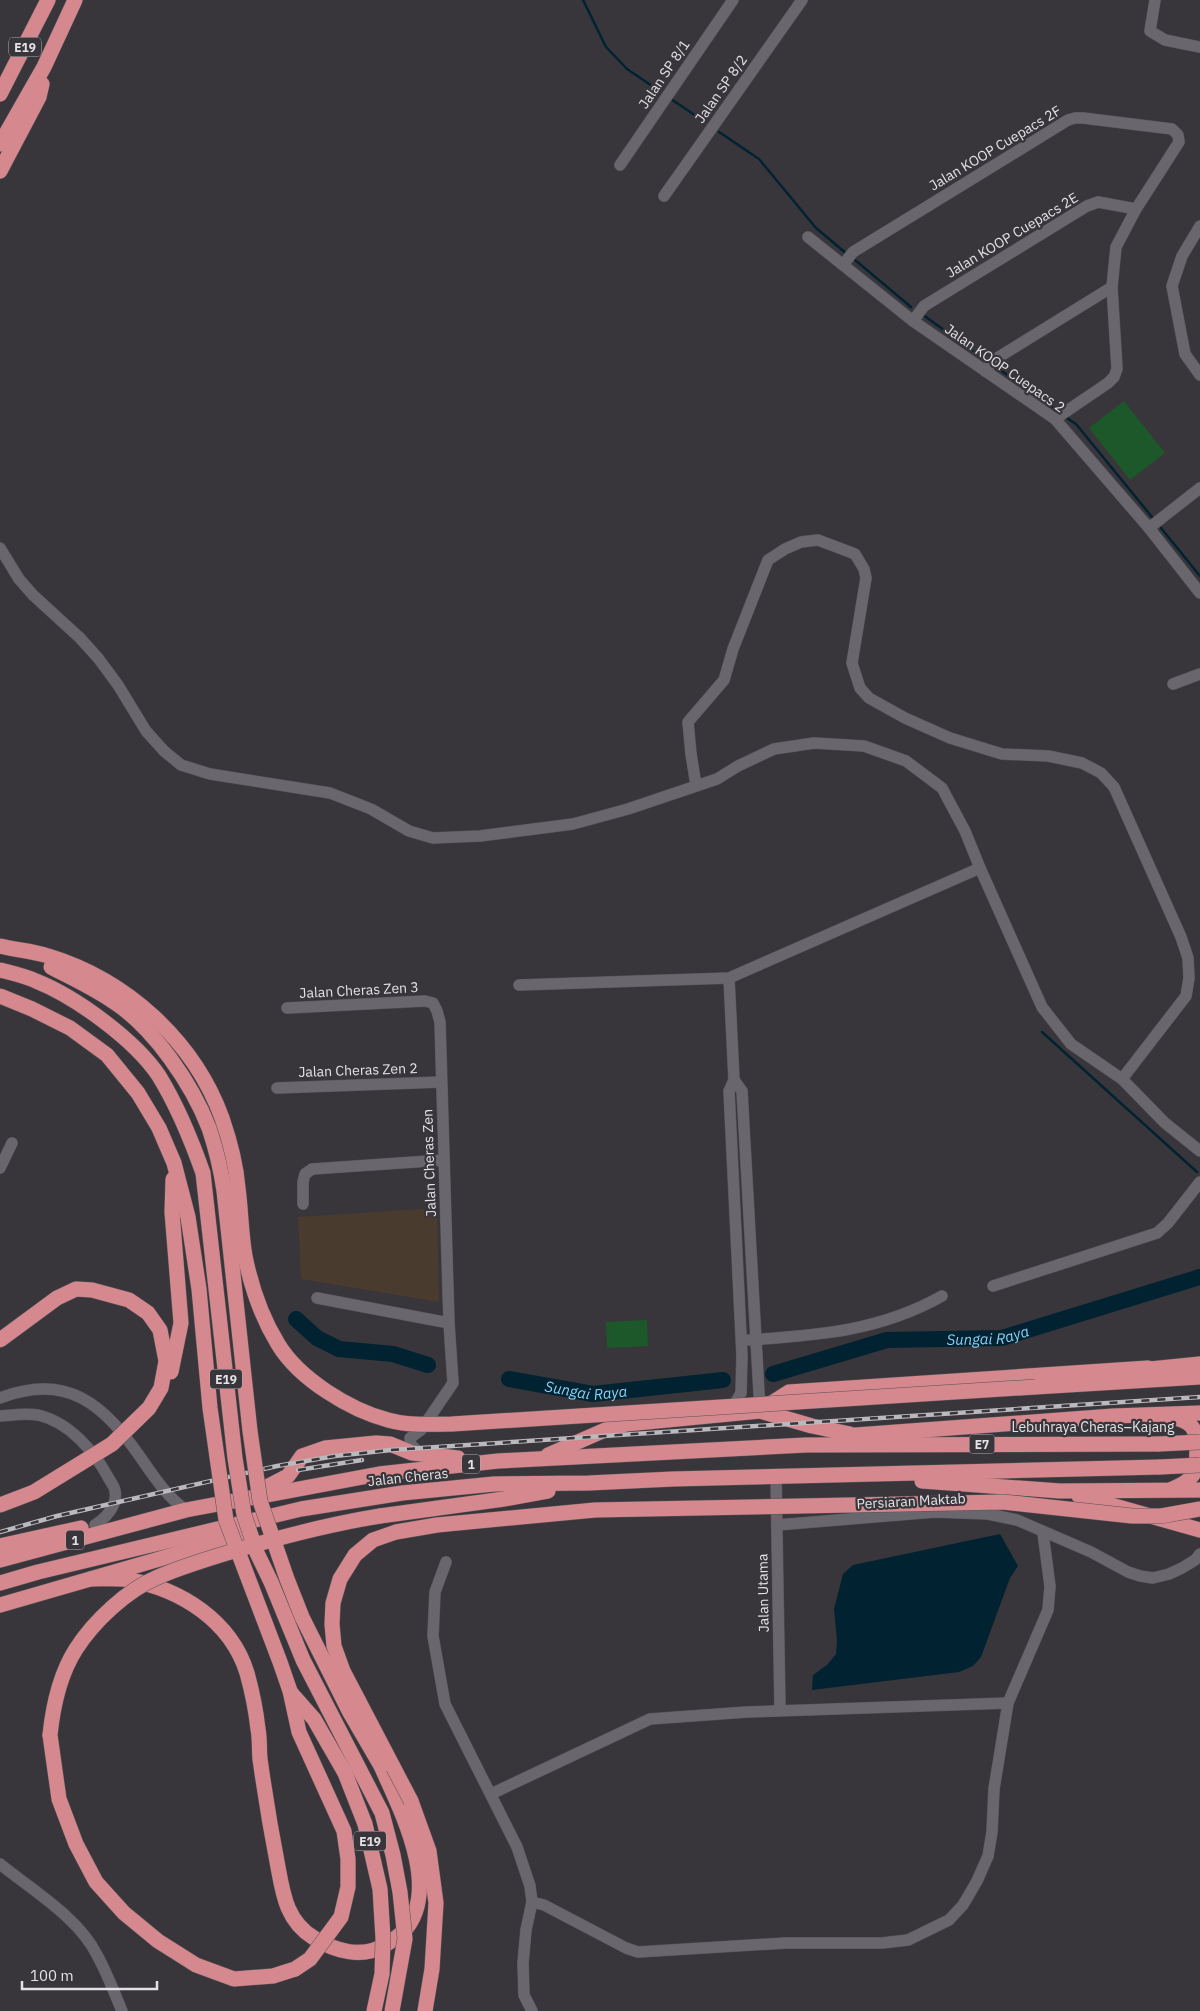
<svg xmlns="http://www.w3.org/2000/svg" width="1200" height="2011" font-family="'IBM Plex Sans',sans-serif">
	<rect width="100%" height="100%" fill="#38363b"/>
	<!-- commercial -->
	<polygon fill="#493c2e" points="437,1208 439,1302 301,1279 298,1217"/>
	<!-- green -->
	<g fill="#1c5829">
		<polygon points="1124,401 1165,453 1130,480 1089,428"/>
		<polygon points="647,1320 648,1346 607,1348 606,1322"/>
	</g>
	<!-- water -->
	<polygon fill="#012231" points="1000,1534 1018,1566 1010,1578 981,1657 973,1666 959,1672 812,1690 813,1675 827,1665 836,1654 837,1641 834,1609 843,1574 853,1565"/>
	<g fill="none" stroke-linecap="round" stroke-linejoin="round">
		<!-- stream -->
		<g stroke="#012231" stroke-width="2.5">
			<polyline points="583,0 606,47 627,69 658,90"/>
			<polyline points="671,99 705,122"/>
			<polyline points="719,132 759,159 816,228 847,254"/>
			<polyline points="855,260 911,307"/>
			<polyline points="923,315 986,360"/>
			<polyline points="996,367 1058,411"/>
			<polyline points="1067,418 1076,424 1152,517"/>
			<polyline points="1161,528 1200,576"/>
			<polyline points="1042,1032 1197,1172"/>
		</g>
		<!-- river -->
		<g stroke="#012231" stroke-width="16">
			<polyline points="296,1319 317,1338 339,1349 393,1354 428,1365"/>
			<path id="s1" d="M773 1374 887 1340 1002 1338 1200 1277"/>
			<path id="s2" d="M509 1379 593 1394 723 1380"/>
		</g>
		<defs>
			<g id="minor">
				<polyline points="1155,0 1150,31 1165,40 1200,47"/>
				<polyline points="620,165 733,0"/>
				<polyline points="664,196 802,0"/>
				<polyline points="1200,226 1182,256 1172,286 1185,354 1200,375"/>
				<polyline points="808,237 913,321 1055,419 1149,528 1200,593"/>
				<polyline points="843,265 853,252 1068,120 1075,118 1083,118 1172,129 1178,135 1179,142 1136,209 1116,247 1112,287 1117,369 1114,377 1108,383 1055,419"/>
				<polyline points="913,321 924,306 1087,206 1098,202 1136,209"/>
				<polyline points="985,371 994,360 1112,287"/>
				<polyline points="1149,528 1200,488"/>
				<polyline points="0,548 19,579 33,595 80,638 98,658 118,685 146,731 164,751 181,765 210,774 330,793 371,809 409,831 433,838 480,836 573,824 628,809 717,779 738,766 774,749 814,743 864,746 906,761 942,788 965,831 980,868 1042,1007 1071,1044 1122,1079 1165,1123 1200,1151"/>
				<polyline points="1173,684 1200,674"/>
				<polyline points="696,785 691,754 688,722 724,680 733,649 768,560 785,549 801,542 818,540 855,554 864,569 866,578 852,663 860,688 869,698 905,718 950,738 1002,754 1048,756 1082,763 1101,773 1114,787 1181,937 1188,958 1189,978 1186,996 1122,1079"/>
				<polyline points="729,978 734,1080 729,1091 742,1356 741,1393 731,1410"/>
				<polyline points="519,985 729,978 980,868"/>
				<polyline points="287,1008 425,1001 433,1003 437,1011 440,1022 449,1323 453,1383 421,1430 410,1438 411,1445 421,1454"/>
				<polyline points="734,1080 742,1091 760,1411"/>
				<polyline points="277,1088 441,1082"/>
				<polyline points="0,1168 12,1143"/>
				<polyline points="303,1204 303,1182 305,1174 312,1169 444,1160"/>
				<polyline points="993,1286 1157,1233 1168,1223 1200,1182"/>
				<polyline points="317,1298 449,1323"/>
				<path d="M749 1340C819 1335 880 1331 942 1296"/>
				<path d="M0 1398C68 1372 104 1405 141 1458 154 1477 167 1497 186 1510"/>
				<path d="M0 1416C12 1415 26 1413 38 1415 69 1422 94 1451 108 1477 110 1481 115 1487 115 1491 118 1505 106 1518 95 1525"/>
				<polyline points="776,1476 780,1710"/>
				<polyline points="777,1525 935,1512 988,1514 1017,1520 1091,1552 1128,1572 1140,1576 1153,1578 1169,1574 1182,1568 1195,1560 1200,1554"/>
				<polyline points="446,1562 435,1592 433,1636 445,1704 517,1847 530,1886 532,1902 526,1930 523,1963 524,1995 532,2011"/>
				<polyline points="491,1794 650,1719 747,1712 1008,1703"/>
				<path d="M0 1864C32 1890 79 1918 97 1955 107 1973 114 1992 122 2011"/>
				<polyline points="532,1902 544,1905 626,1948 638,1952 786,1943 882,1943 908,1940 949,1920 963,1905 977,1881 988,1856 992,1832 994,1789 1008,1703 1048,1610 1050,1586 1043,1533"/>
			</g>
			<g id="highway">
				<polyline points="0,94 48,0"/>
				<polyline points="0,144 44,67 75,0"/>
				<polyline points="0,171 39,97 42,84"/>
				<polyline points="1140,1370 1200,1364"/>
				<polyline points="1035,1387 1200,1377"/>
				<polyline points="767,1406 789,1392 1148,1368"/>
				<path d="M1171 1417C1178 1419 1187 1420 1192 1427 1199 1435 1198 1468 1192 1476 1187 1483 1179 1486 1172 1489"/>
				<polyline points="839,1438 856,1435 1113,1416 1200,1413"/>
				<polyline points="548,1455 605,1430 626,1424 760,1411 812,1426 850,1434"/>
				<polyline points="922,1481 1060,1491 1200,1490"/>
				<polyline points="259,1491 288,1476 302,1456 325,1448 376,1443 390,1444 412,1453 458,1458"/>
				<polyline points="1079,1496 1200,1530"/>
				<polyline points="380,1516 504,1499 548,1491"/>
				<polyline points="0,1546 81,1528"/>
				<polyline points="0,1560 186,1510 379,1474 498,1461 806,1445 1159,1444"/>
				<path d="M91 1579C104 1579 117 1578 129 1580 181 1589 231 1621 247 1673 252 1691 256 1711 258 1729 260 1739 259 1749 260 1759 265 1795 271 1831 278 1867 283 1895 287 1922 314 1938 335 1951 362 1959 385 1945 391 1941 398 1937 403 1932 443 1890 400 1809 381 1766"/>
				<polyline points="0,1583 38,1572 301,1509 402,1493 494,1484 589,1483 673,1479 1160,1467"/>
				<polyline points="0,1605 201,1547 244,1532"/>
				<polyline points="50,1735 59,1799 76,1844 96,1882 124,1913 158,1941 196,1965 234,1979 273,1976 295,1969"/>
				<polyline points="411,1801 429,1851 436,1903 432,1969 425,2011"/>
			</g>
		</defs>
		<!-- minor casing -->
		<use href="#minor" stroke="#565459" stroke-width="12"/>
		<!-- highway casing -->
		<use href="#highway" stroke="#565459" stroke-width="16"/>
		<!-- minor -->
		<use href="#minor" stroke="#69666d" stroke-width="11"/>
		<!-- highway -->
		<use href="#highway" stroke="#d5888e" stroke-width="15"/>
		<defs>
			<g id="rail">
				<polyline points="298,1470 362,1460"/>
				<polyline points="0,1532 57,1516 277,1466 335,1456 391,1450 1200,1397"/>
			</g>
		</defs>
		<!-- rail casing -->
		<use href="#rail" stroke="#bab9bd" stroke-width="4.5"/>
		<!-- rail -->
		<use href="#rail" stroke="#38363b" stroke-width="2.5" stroke-dasharray="8" stroke-linecap="butt"/>
		<defs>
			<g id="highway-bridge">
				<path d="M0 946C16 950 33 951 48 956 127 980 194 1041 222 1118 230 1141 236 1164 238 1188 241 1210 241 1234 245 1256 251 1286 262 1318 278 1344 299 1379 350 1410 388 1420 409 1426 431 1424 452 1424L1035 1387"/>
				<path d="M51 967C72 978 94 988 114 1002 154 1028 192 1084 209 1128 216 1149 221 1170 224 1191L250 1431 260 1501 287 1579 302 1617 349 1711 381 1766"/>
				<path d="M0 970C12 973 25 976 36 981 76 997 135 1040 159 1076 178 1107 191 1139 203 1173L235 1458 244 1515 257 1553 271 1582 303 1660 382 1813 393 1855 400 1892 405 1939 392 2011"/>
				<polyline points="0,996 32,1009 70,1028 107,1055 138,1093 159,1128 174,1163 188,1217 199,1289 210,1408 226,1520 280,1662 290,1691 299,1732 344,1831 348,1859 348,1887 341,1917 310,1959 295,1969"/>
				<polyline points="0,1340 57,1298 76,1289 92,1290 129,1300 148,1313 160,1330 166,1361 161,1388 149,1408 112,1444 34,1492 0,1505"/>
				<polyline points="171,1372 181,1323 172,1212 173,1179"/>
				<polyline points="1159,1444 1200,1442"/>
				<polyline points="1160,1467 1200,1465"/>
				<polyline points="291,1693 314,1719 345,1773 365,1824 380,1889 383,1938 382,1974 374,2011"/>
				<path d="M50 1735C53 1706 60 1674 76 1649 94 1621 127 1590 158 1577 183 1566 210 1558 237 1550 284 1536 331 1524 380 1516"/>
				<polyline points="411,1801 343,1671 334,1646 332,1624 333,1603 340,1579 355,1555 373,1540 396,1532 437,1525 595,1510 1003,1502 1132,1516 1161,1516 1200,1509"/>
			</g>
		</defs>
		<!-- highway-bridge casing -->
		<use href="#highway-bridge" stroke="#565459" stroke-width="16" stroke-linecap="butt"/>
		<!-- highway-bridge -->
		<use href="#highway-bridge" stroke="#d5888e" stroke-width="15"/>
	</g>
	<g text-anchor="middle" dominant-baseline="central" stroke-width="4.5" stroke-linejoin="round" paint-order="stroke">
		<!-- shield labels -->
		<g fill="#38363b" stroke="#b0aeb3" stroke-width="1">
			<rect x="9" y="37.5" width="32" height="19" rx="4"/>
			<rect x="210" y="1369.5" width="32" height="19" rx="4"/>
			<rect x="969.5" y="1434.5" width="25" height="19" rx="4"/>
			<rect x="462" y="1454.5" width="18" height="19" rx="4"/>
			<rect x="66" y="1530.5" width="18" height="19" rx="4"/>
			<rect x="354" y="1831.5" width="32" height="19" rx="4"/>
		</g>
		<g font-size="12" font-weight="bold" fill="#e3e2e6">
			<text x="25" y="47">E19</text>
			<text x="226" y="1379">E19</text>
			<text x="982" y="1444">E7</text>
			<text x="471" y="1464">1</text>
			<text x="75" y="1540">1</text>
			<text x="370" y="1841">E19</text>
		</g>
		<!-- street labels -->
		<g font-size="14" fill="#e3e2e6" stroke="#38363b">
			<text transform="translate(664 74) rotate(-56)">Jalan SP 8/1</text>
			<text transform="translate(721 89) rotate(-55)">Jalan SP 8/2</text>
			<text transform="translate(995 148) rotate(-31)">Jalan KOOP Cuepacs 2F</text>
			<text transform="translate(1012 235) rotate(-31)">Jalan KOOP Cuepacs 2E</text>
			<text transform="translate(1005 368) rotate(35)">Jalan KOOP Cuepacs 2</text>
			<text transform="translate(359 990) rotate(-3)">Jalan Cheras Zen 3</text>
			<text transform="translate(358 1070) rotate(-2)">Jalan Cheras Zen 2</text>
			<text transform="translate(429 1163) rotate(-92)">Jalan Cheras Zen</text>
			<text x="1093" y="1427">Lebuhraya Cheras–Kajang</text>
			<text transform="translate(408 1477) rotate(-6)">Jalan Cheras</text>
			<text transform="translate(911 1501) rotate(-3)">Persiaran Maktab</text>
			<text transform="translate(763 1593) rotate(-91)">Jalan Utama</text>
		</g>
		<!-- water labels -->
		<g font-size="15" font-style="italic" fill="#89d2f6" stroke="#38363b">
			<text stroke="none"><textPath href="#s1" startOffset="220">Sungai Raya</textPath></text>
			<text stroke="none"><textPath href="#s2" startOffset="78">Sungai Raya</textPath></text>
		</g>
	</g>
	<!-- scale -->
	<path d="M22 1981v8h135v-8" fill="none" stroke="#e3e2e6" stroke-width="2.5"/>
	<text x="30" y="1981" font-size="15" fill="#e3e2e6" stroke="#38363b" stroke-width="4" paint-order="stroke">100 m</text>
</svg>
